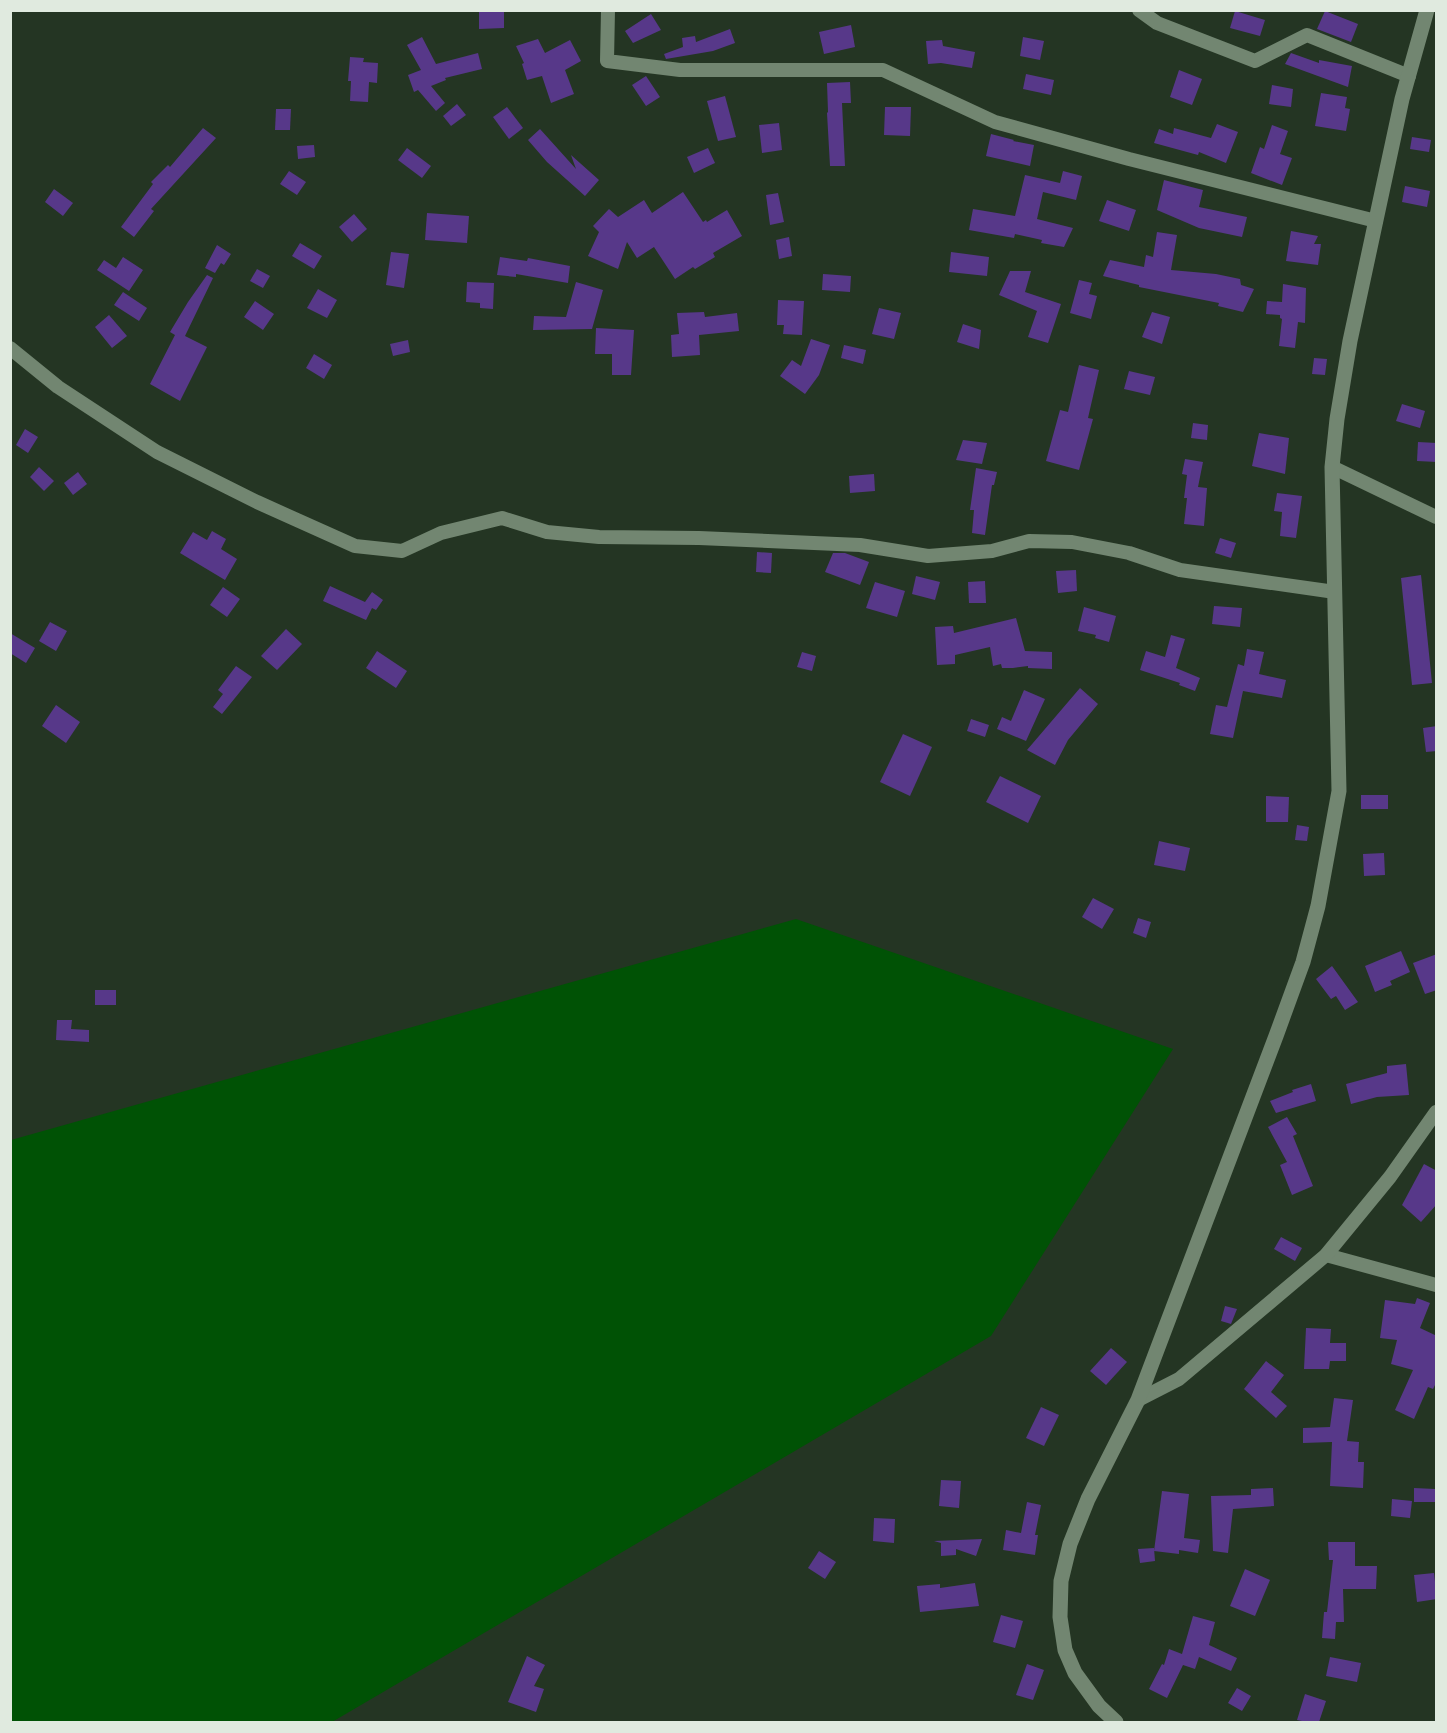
<svg xmlns="http://www.w3.org/2000/svg" width="1447" height="1733" font-family="Merriweather,serif">
	<rect width="100%" height="100%" fill="#243523"/>
	<!-- green -->
	<polygon fill="#005205" points="796,919 1173,1049 991,1336 332,1722 11,1722 11,1140"/>
	<!-- building -->
	<g fill="#573889">
		<polygon points="479,10 504,10 504,28 479,29"/>
		<polygon points="1235,11 1265,20 1260,36 1230,28"/>
		<polygon points="1325,11 1358,24 1351,42 1317,29"/>
		<polygon points="651,14 661,30 633,43 625,31"/>
		<polygon points="851,25 855,47 824,54 819,32"/>
		<polygon points="730,29 735,43 713,51 666,59 664,54 683,47 682,38 695,36 696,42"/>
		<polygon points="422,37 436,64 478,53 482,69 445,78 446,80 431,86 445,103 436,111 418,90 414,92 408,75 421,70 407,45"/>
		<polygon points="1023,37 1044,41 1040,60 1020,56"/>
		<polygon points="538,39 545,53 570,40 581,61 565,70 574,94 551,103 542,76 527,80 522,64 524,63 516,46"/>
		<polygon points="942,40 943,46 975,52 972,68 941,63 928,64 926,41"/>
		<polygon points="1291,53 1319,63 1319,60 1352,66 1348,87 1285,64"/>
		<polygon points="350,57 364,58 363,62 378,63 377,83 369,82 368,102 350,101 351,81 348,81"/>
		<polygon points="1179,70 1202,79 1192,105 1170,97"/>
		<polygon points="1026,74 1054,80 1051,95 1023,89"/>
		<polygon points="646,76 660,97 646,106 632,85"/>
		<polygon points="850,82 851,103 842,103 845,166 830,166 827,113 828,112 827,83"/>
		<polygon points="1272,85 1293,89 1291,107 1269,104"/>
		<polygon points="1321,93 1347,97 1345,108 1350,109 1346,131 1315,126"/>
		<polygon points="725,96 736,137 718,141 707,101"/>
		<polygon points="457,104 466,115 451,126 443,116"/>
		<polygon points="507,107 523,128 509,139 493,117"/>
		<polygon points="885,107 911,107 910,136 884,135"/>
		<polygon points="276,109 291,109 290,130 275,130"/>
		<polygon points="779,123 782,150 762,153 759,125"/>
		<polygon points="1217,124 1238,132 1226,163 1199,152 1198,155 1154,143 1159,129 1173,134 1174,128 1211,138"/>
		<polygon points="1272,125 1288,131 1280,154 1292,158 1282,185 1251,173 1260,147 1264,149"/>
		<polygon points="203,128 216,138 151,209 154,211 134,237 121,227 153,184 151,182 168,165 170,167"/>
		<polygon points="540,129 576,169 571,155 599,180 585,196 547,162 528,140"/>
		<polygon points="991,134 1014,140 1013,141 1034,145 1030,166 986,156"/>
		<polygon points="1412,137 1431,140 1429,152 1410,149"/>
		<polygon points="314,145 315,157 298,159 297,146"/>
		<polygon points="407,148 431,166 422,178 398,160"/>
		<polygon points="708,148 715,163 694,173 687,157"/>
		<polygon points="289,171 306,182 297,195 280,184"/>
		<polygon points="1063,171 1082,176 1076,200 1043,192 1037,219 1073,228 1064,247 1041,243 1042,240 1015,234 1014,238 969,230 973,209 1015,216 1025,175 1060,183"/>
		<polygon points="1164,180 1203,190 1199,207 1247,217 1242,237 1199,228 1157,210"/>
		<polygon points="1405,186 1430,191 1427,207 1402,202"/>
		<polygon points="54,189 73,203 63,216 45,202"/>
		<polygon points="683,192 703,222 706,220 707,222 727,210 742,236 713,253 715,257 695,269 693,267 675,279 654,247 637,258 627,242 618,269 588,256 599,232 593,226 609,209 618,217 644,200 652,213"/>
		<polygon points="778,193 784,222 770,225 766,195"/>
		<polygon points="1107,200 1136,210 1129,231 1099,221"/>
		<polygon points="427,213 469,216 467,243 425,240"/>
		<polygon points="354,214 367,229 352,242 339,227"/>
		<polygon points="1291,231 1318,236 1314,244 1321,244 1318,265 1286,261"/>
		<polygon points="1157,232 1177,235 1171,270 1216,274 1240,279 1241,285 1254,289 1243,312 1218,306 1219,303 1139,287 1139,285 1103,276 1110,260 1144,267 1146,255 1153,257"/>
		<polygon points="789,237 792,256 779,259 776,240"/>
		<polygon points="300,243 322,256 314,269 292,256"/>
		<polygon points="217,245 231,254 224,265 221,263 215,273 205,268"/>
		<polygon points="391,252 409,254 404,288 386,285"/>
		<polygon points="951,252 989,257 987,276 949,272"/>
		<polygon points="123,257 143,270 129,291 97,270 104,260 116,268"/>
		<polygon points="500,257 527,261 528,258 570,266 568,283 516,274 516,277 497,275"/>
		<polygon points="257,269 270,276 263,288 250,281"/>
		<polygon points="1010,271 1031,271 1025,292 1061,304 1048,343 1028,337 1037,311 999,295"/>
		<polygon points="823,274 851,276 850,292 822,290"/>
		<polygon points="207,275 213,278 185,336 207,347 180,401 150,384 175,335 170,332 188,302"/>
		<polygon points="1079,280 1092,283 1089,294 1097,296 1091,319 1070,313"/>
		<polygon points="467,282 494,283 493,309 480,308 480,303 466,302"/>
		<polygon points="576,282 603,290 592,329 533,330 534,316 566,317"/>
		<polygon points="1283,284 1306,288 1305,323 1298,322 1295,348 1279,346 1282,319 1280,318 1280,315 1266,314 1267,301 1282,302"/>
		<polygon points="318,289 337,300 327,318 307,308"/>
		<polygon points="123,292 147,308 139,321 114,305"/>
		<polygon points="778,300 804,301 802,335 783,334 784,325 777,325"/>
		<polygon points="255,301 274,314 263,330 244,317"/>
		<polygon points="879,308 901,313 894,339 872,334"/>
		<polygon points="704,312 705,317 737,313 739,331 699,335 700,355 672,357 671,335 679,334 677,313"/>
		<polygon points="1152,312 1170,317 1162,344 1142,337"/>
		<polygon points="109,315 127,336 112,348 95,327"/>
		<polygon points="963,324 981,330 979,349 957,342"/>
		<polygon points="596,328 634,330 631,375 612,375 612,354 595,354"/>
		<polygon points="811,339 830,345 819,375 805,394 780,376 792,360 801,366"/>
		<polygon points="408,340 410,352 393,356 390,344"/>
		<polygon points="844,345 866,350 863,364 841,358"/>
		<polygon points="314,354 332,365 324,379 306,368"/>
		<polygon points="1314,358 1327,359 1325,375 1312,374"/>
		<polygon points="1079,365 1099,370 1088,418 1093,419 1079,470 1046,461 1060,410 1068,412"/>
		<polygon points="1129,371 1155,377 1150,395 1124,389"/>
		<polygon points="1402,404 1425,411 1420,428 1396,421"/>
		<polygon points="1193,423 1208,425 1207,440 1191,438"/>
		<polygon points="25,429 38,437 28,453 16,445"/>
		<polygon points="1259,433 1289,438 1285,474 1252,466"/>
		<polygon points="963,440 987,443 982,464 956,460"/>
		<polygon points="1418,442 1437,443 1437,462 1417,461"/>
		<polygon points="1185,459 1203,462 1198,487 1207,488 1204,526 1184,524 1187,498 1184,498 1187,475 1182,474"/>
		<polygon points="39,467 54,481 44,491 30,477"/>
		<polygon points="976,468 997,472 994,485 992,485 985,535 972,533 974,510 970,510"/>
		<polygon points="78,472 87,484 73,495 64,483"/>
		<polygon points="874,474 875,491 850,493 849,476"/>
		<polygon points="1277,493 1302,496 1296,538 1280,536 1282,512 1274,511"/>
		<polygon points="212,531 226,539 221,549 237,559 225,580 180,553 193,532 207,540"/>
		<polygon points="1220,538 1236,543 1231,558 1215,553"/>
		<polygon points="757,552 772,553 771,573 756,572"/>
		<polygon points="833,553 845,553 869,562 860,585 825,572"/>
		<polygon points="1076,570 1077,591 1058,593 1056,571"/>
		<polygon points="1421,575 1432,683 1412,685 1401,578"/>
		<polygon points="916,576 940,582 935,600 912,594"/>
		<polygon points="985,581 986,603 969,603 968,582"/>
		<polygon points="875,582 905,591 897,617 866,608"/>
		<polygon points="330,586 365,602 372,592 383,600 376,610 372,608 366,620 323,601"/>
		<polygon points="223,587 240,599 227,617 210,605"/>
		<polygon points="1214,606 1242,608 1240,627 1212,624"/>
		<polygon points="1084,607 1116,616 1109,642 1095,638 1096,635 1078,631"/>
		<polygon points="1016,618 1025,651 1052,652 1052,669 1028,668 1028,666 1013,668 1002,668 1001,664 993,666 990,647 955,655 955,664 937,665 935,627 953,626 954,633"/>
		<polygon points="50,622 67,631 56,651 39,641"/>
		<polygon points="286,629 302,644 277,670 261,656"/>
		<polygon points="10,633 35,648 26,663 10,653"/>
		<polygon points="1171,635 1185,639 1176,668 1200,678 1195,691 1179,685 1180,683 1140,670 1146,651 1165,657"/>
		<polygon points="1247,649 1264,652 1259,674 1286,680 1282,698 1243,691 1233,738 1210,734 1216,705 1227,707 1238,664 1244,666"/>
		<polygon points="377,651 407,671 396,688 366,668"/>
		<polygon points="802,652 816,656 812,671 797,667"/>
		<polygon points="236,666 252,677 222,714 213,707 223,694 218,690"/>
		<polygon points="1080,688 1098,704 1068,740 1055,765 1027,750"/>
		<polygon points="1024,690 1045,699 1026,741 997,729 1002,717 1011,721"/>
		<polygon points="56,705 80,722 66,743 42,726"/>
		<polygon points="971,719 989,725 985,737 967,731"/>
		<polygon points="1437,726 1437,751 1426,752 1423,728"/>
		<polygon points="903,734 932,747 910,796 880,782"/>
		<polygon points="1000,776 1041,796 1028,823 986,802"/>
		<rect x="1361" y="795" width="27" height="14"/>
		<polygon points="1266,796 1289,797 1288,822 1266,822"/>
		<polygon points="1297,825 1309,827 1307,841 1295,840"/>
		<polygon points="1159,841 1190,848 1185,871 1154,865"/>
		<polygon points="1384,853 1385,875 1364,876 1363,854"/>
		<polygon points="1093,898 1114,909 1102,929 1082,917"/>
		<polygon points="1138,918 1151,922 1146,938 1133,933"/>
		<polygon points="1401,951 1410,972 1390,981 1392,985 1375,992 1365,966"/>
		<polygon points="1437,954 1437,990 1425,994 1413,963"/>
		<polygon points="1332,966 1358,1002 1345,1010 1336,996 1331,999 1316,979"/>
		<rect x="95" y="990" width="21" height="15"/>
		<polygon points="57,1020 72,1020 71,1029 89,1030 89,1042 56,1040"/>
		<polygon points="1406,1064 1409,1095 1377,1097 1351,1104 1346,1084 1387,1073 1387,1066"/>
		<polygon points="1311,1084 1316,1101 1276,1113 1270,1101 1293,1092 1292,1090"/>
		<polygon points="1287,1117 1297,1134 1293,1136 1313,1186 1292,1195 1280,1165 1287,1162 1268,1127"/>
		<polygon points="1424,1164 1437,1171 1437,1204 1421,1222 1402,1205"/>
		<polygon points="1281,1237 1302,1248 1295,1261 1274,1249"/>
		<polygon points="1417,1298 1430,1303 1420,1328 1437,1336 1437,1381 1433,1389 1428,1387 1414,1419 1395,1410 1413,1370 1391,1364 1397,1340 1380,1338 1385,1300 1415,1304"/>
		<polygon points="1225,1306 1237,1309 1231,1324 1221,1321"/>
		<polygon points="1306,1328 1331,1329 1330,1343 1346,1343 1346,1361 1330,1361 1329,1369 1304,1369"/>
		<polygon points="1111,1348 1127,1362 1106,1385 1090,1371"/>
		<polygon points="1266,1361 1284,1375 1271,1392 1287,1406 1276,1418 1244,1389"/>
		<polygon points="1334,1398 1353,1400 1347,1441 1359,1442 1358,1462 1364,1462 1363,1488 1330,1486 1332,1442 1303,1443 1303,1428 1330,1427"/>
		<polygon points="1041,1407 1059,1415 1044,1446 1026,1438"/>
		<polygon points="941,1480 961,1481 959,1508 939,1506"/>
		<polygon points="1273,1488 1274,1506 1233,1509 1228,1553 1213,1551 1211,1496 1251,1495 1251,1489"/>
		<polygon points="1414,1488 1435,1489 1435,1502 1414,1502"/>
		<polygon points="1162,1491 1189,1494 1184,1538 1200,1540 1198,1553 1179,1550 1179,1554 1154,1551"/>
		<polygon points="1392,1499 1412,1501 1410,1518 1391,1516"/>
		<polygon points="1027,1502 1041,1505 1035,1535 1038,1535 1035,1555 1003,1550 1006,1530 1021,1533"/>
		<polygon points="874,1518 895,1519 894,1543 873,1541"/>
		<polygon points="982,1539 976,1556 956,1549 956,1555 941,1556 941,1543 934,1541"/>
		<polygon points="1328,1542 1355,1542 1355,1566 1377,1566 1376,1589 1343,1589 1344,1622 1336,1622 1335,1639 1322,1638 1324,1612 1327,1612 1333,1560 1329,1560"/>
		<polygon points="1154,1548 1155,1561 1140,1563 1138,1549"/>
		<polygon points="819,1551 836,1562 825,1579 808,1568"/>
		<polygon points="1245,1569 1270,1580 1255,1616 1230,1606"/>
		<polygon points="1434,1573 1437,1599 1417,1602 1414,1575"/>
		<polygon points="975,1583 979,1606 920,1612 917,1586 940,1584 940,1588"/>
		<polygon points="1001,1615 1023,1621 1015,1648 993,1642"/>
		<polygon points="1193,1616 1215,1622 1209,1645 1237,1658 1231,1671 1199,1657 1195,1669 1183,1665 1167,1698 1149,1689 1162,1664 1164,1665 1169,1649 1182,1654"/>
		<polygon points="527,1656 545,1665 534,1686 544,1689 536,1712 508,1702"/>
		<polygon points="1330,1657 1361,1663 1357,1682 1326,1676"/>
		<polygon points="1027,1664 1044,1670 1033,1700 1016,1695"/>
		<polygon points="1237,1688 1251,1696 1242,1711 1228,1703"/>
		<polygon points="1305,1694 1326,1701 1319,1722 1307,1722 1297,1720"/>
	</g>
	<g fill="none" stroke-linecap="round" stroke-linejoin="round">
		<!-- minor -->
		<g stroke="#728671" stroke-width="14">
			<polyline points="608,10 607,61 680,70 883,70 995,122 1129,159 1376,221"/>
			<polyline points="1139,10 1157,23 1255,61 1307,35 1409,76"/>
			<polyline points="10,348 58,387 157,452 257,502 355,546 402,551 441,533 502,518 547,532 599,537 699,538 860,545 928,556 992,551 1029,541 1072,542 1129,553 1180,570 1335,592"/>
			<polyline points="1332,467 1436,517"/>
			<polyline points="1326,1255 1436,1285"/>
			<polyline points="1138,1400 1179,1379 1326,1255 1390,1177 1436,1112"/>
		</g>
		<!-- tertiary -->
		<polyline stroke="#728671" stroke-width="15" points="1116,1722 1099,1706 1075,1673 1065,1650 1060,1617 1061,1581 1070,1544 1088,1499 1138,1400 1276,1036 1303,962 1318,906 1339,791 1332,467 1337,419 1350,341 1402,99 1427,10"/>
	</g>
	<!-- border -->
	<rect width="1447" height="1733" fill="none" stroke="#e0eadf" stroke-width="24"/>
</svg>
